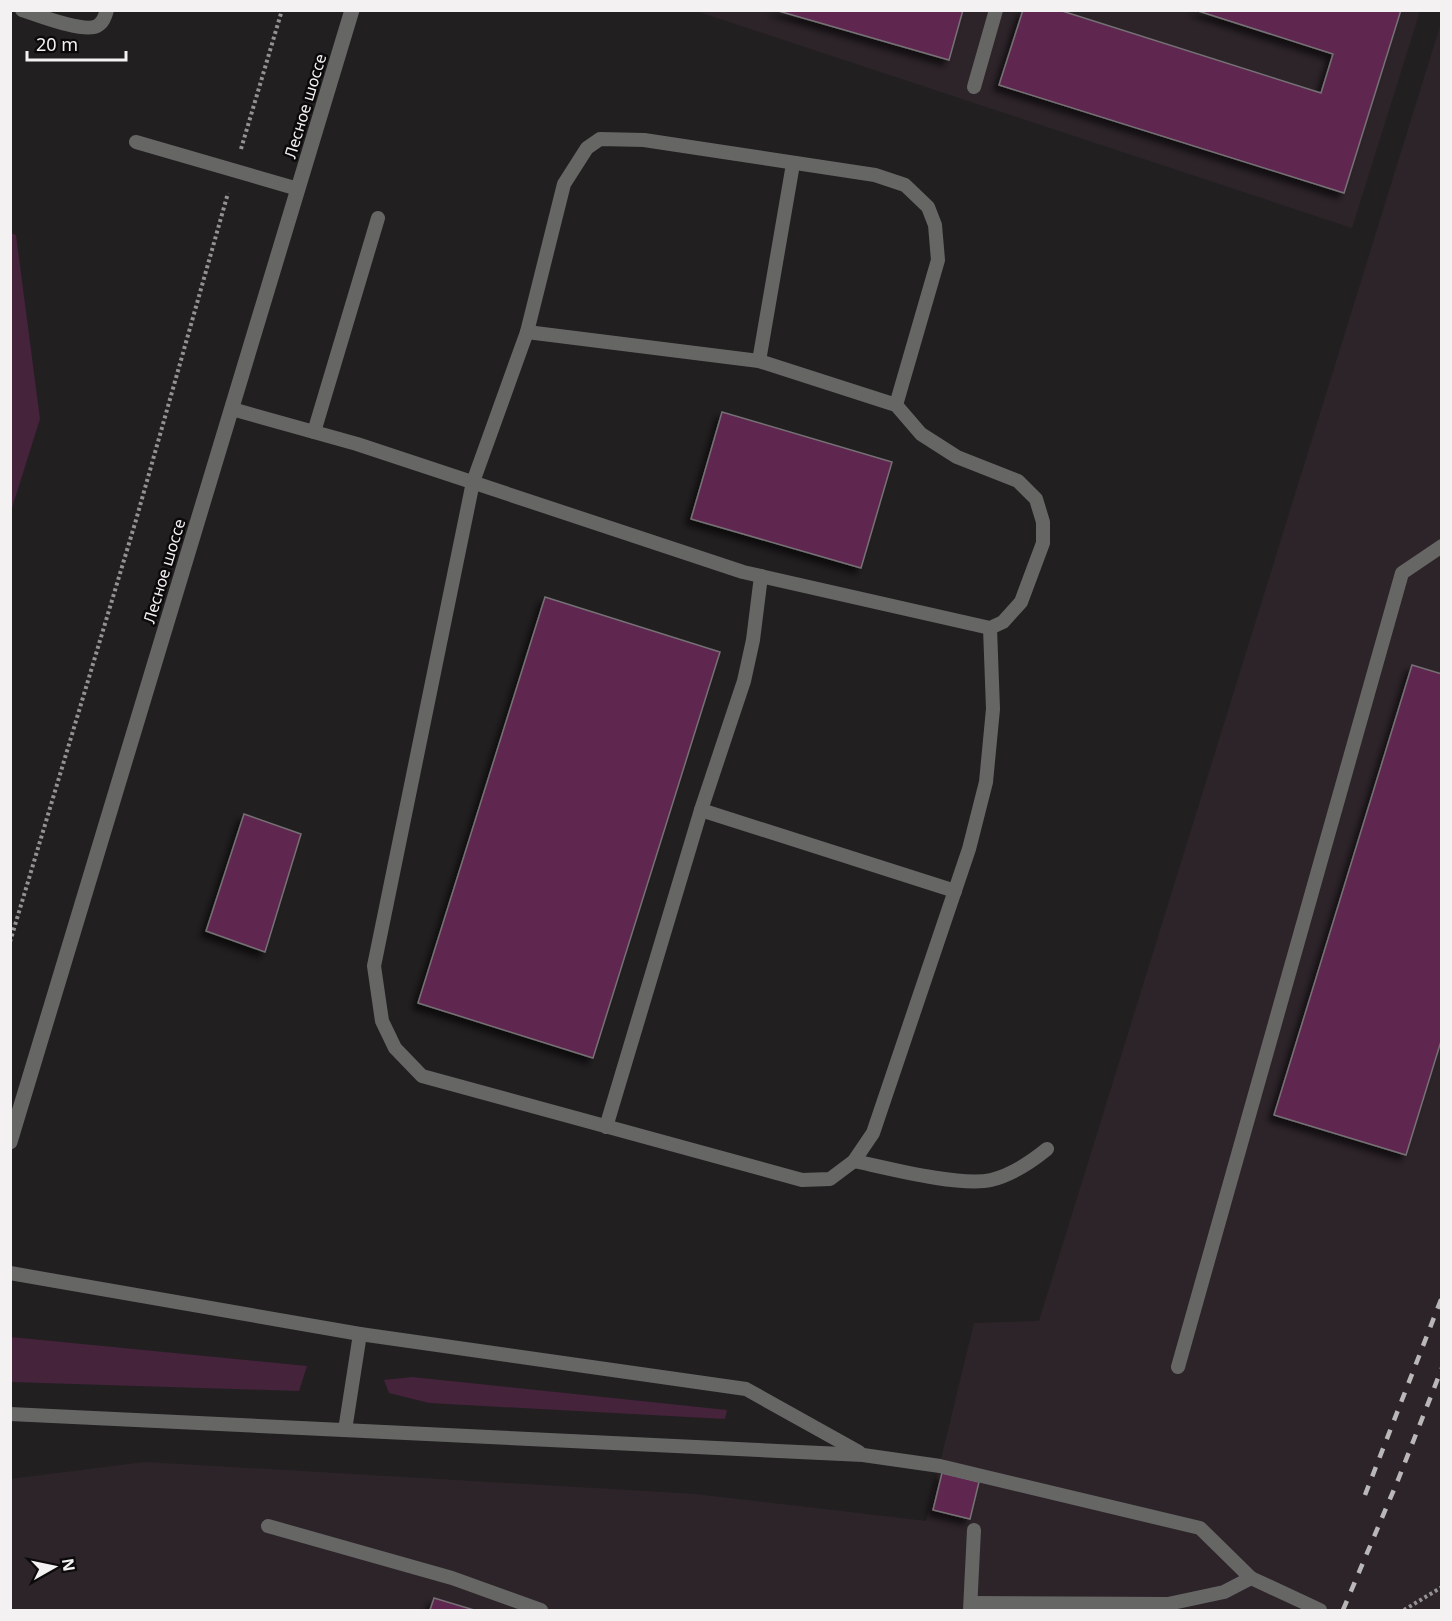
<svg xmlns="http://www.w3.org/2000/svg" width="1452" height="1621" font-family="'Noto Sans',sans-serif">
	<defs>
		<filter id="shadow"><feDropShadow dx="-5.5" dy="5.5" stdDeviation="3" flood-color="#0009"/></filter>
	</defs>
	<rect width="100%" height="100%" fill="#221f21"/>
	<!-- built -->
	<g fill="#2d242a">
		<polygon points="696,11 1420,11 1352,228"/>
		<polygon points="1441,23 1441,1610 11,1610 10,1479 145,1462 695,1494 926,1521 974,1323 1039,1321"/>
	</g>
	<!-- green -->
	<g fill="#44233b">
		<polygon points="11,233 16,235 40,419 11,511"/>
		<polygon points="11,1337 307,1366 299,1391 11,1382"/>
		<polygon points="412,1377 727,1410 725,1419 429,1403 389,1393 384,1380"/>
	</g>
	<!-- building -->
	<g fill="#5e274f" stroke="#757174" stroke-width="1.5" filter="url(#shadow)">
		<polygon points="775,10 963,10 949,60"/>
		<polygon points="1023,10 1059,10 1321,93 1333,54 1195,10 1401,10 1344,193 999,85"/>
		<polygon points="722,412 892,462 861,568 691,519"/>
		<polygon points="545,597 720,652 593,1058 418,1003"/>
		<polygon points="1412,665 1442,674 1442,1038 1406,1155 1274,1115"/>
		<polygon points="244,814 301,834 265,952 206,931"/>
		<polygon points="942,1473 979,1482 970,1519 933,1510"/>
		<polygon points="434,1598 474,1610 430,1610"/>
	</g>
	<g fill="none" stroke-linecap="round" stroke-linejoin="round">
		<!-- path -->
		<g stroke="#959294" stroke-width="4" stroke-dasharray="3 3" stroke-linecap="butt">
			<polyline points="241,149 282,10"/>
			<polyline points="10,942 136,520 228,193"/>
			<polyline points="1404,1610 1442,1587"/>
		</g>
		<!-- service -->
		<g stroke="#666765" stroke-width="14">
			<path d="M22 10C38 15 83 33 97 26 103 23 105 17 107 10"/>
			<polyline points="974,87 996,10"/>
			<polyline points="136,142 298,189"/>
			<polyline points="527,332 473,482 374,966 382,1021 395,1048 422,1076 802,1180 830,1179 854,1161 873,1133 969,849 986,782 993,709 990,628"/>
			<polyline points="759,361 793,164"/>
			<polyline points="232,409 357,444 743,572 990,628 1003,622 1021,602 1043,543 1043,522 1036,499 1018,481 957,457 921,434 896,405 759,361 527,332 564,184 587,148 600,139 644,140 875,175 905,185 928,207 935,225 938,260 896,405"/>
			<polyline points="314,432 378,218"/>
			<polyline points="701,810 955,891"/>
			<polyline points="606,1127 701,810 744,681 753,640 761,576"/>
			<path d="M854 1161C887 1168 960 1187 991 1180 1012 1175 1031 1162 1047 1149"/>
			<polyline points="10,1273 360,1334 746,1389 859,1452"/>
			<polyline points="1178,1367 1402,573 1442,546"/>
			<polyline points="10,1414 863,1455 940,1466 1200,1528 1251,1578 1320,1610"/>
			<polyline points="345,1430 360,1334"/>
			<polyline points="268,1526 452,1578 541,1610"/>
			<polyline points="971,1603 1168,1604 1224,1592 1251,1578"/>
			<polyline points="970,1610 974,1530"/>
		</g>
		<!-- tertiary -->
		<polyline stroke="#666765" stroke-width="15" points="10,1142 352,10"/>
		<!-- rail -->
		<g stroke="#b9b7b8" stroke-width="4.5" stroke-dasharray="10 10" stroke-linecap="butt">
			<polyline points="1365,1495 1442,1297"/>
			<polyline points="1343,1610 1398,1480 1442,1368"/>
		</g>
	</g>
	<g text-anchor="middle" dominant-baseline="central" stroke-width="5" stroke-linejoin="round" paint-order="stroke">
		<!-- street labels -->
		<g font-size="16" fill="#f3f1f2" stroke="#0b090a">
			<text transform="translate(305 106) rotate(-73)">Лесное шоссе</text>
			<text transform="translate(164 571) rotate(-73)">Лесное шоссе</text>
		</g>
	</g>
	<!-- border -->
	<rect width="1452" height="1621" fill="none" stroke="#f3f1f2" stroke-width="24"/>
	<!-- north arrow -->
	<g transform="translate(54 1567) rotate(81)" stroke="#0b090a" stroke-width="4.5" paint-order="stroke">
	<path d="M0-4.5L10 22L0 15L-10 22Z" fill="#f3f1f2"/>
	<text y="-9" font-size="16" font-weight="bold" text-anchor="middle" fill="#f3f1f2">N</text>
	</g>
	<!-- scale -->
	<path d="M27 51v9h99v-9" fill="none" stroke="#f3f1f2" stroke-width="3"/>
	<text x="36" y="51" font-size="18" fill="#f3f1f2" stroke="#0b090a" stroke-width="4.5" paint-order="stroke">20 m</text>
</svg>
